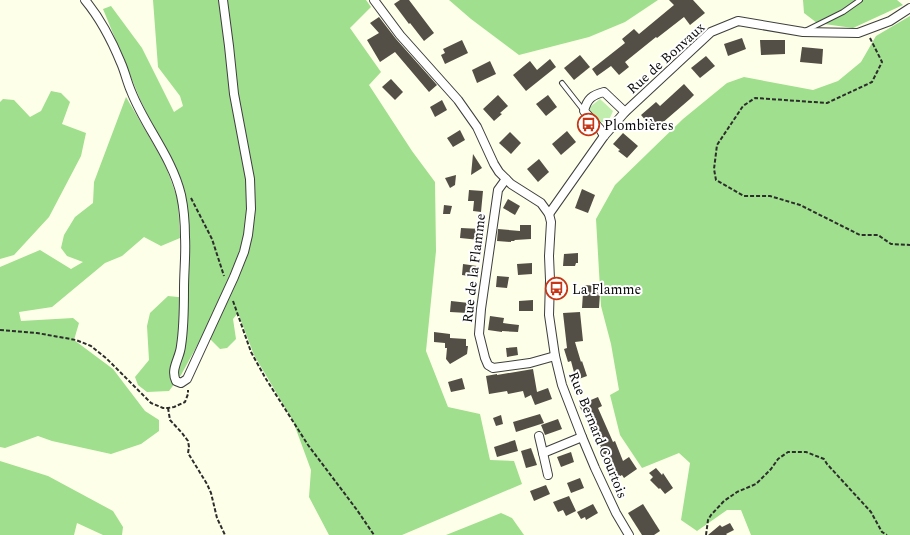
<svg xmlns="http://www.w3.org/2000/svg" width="910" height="535" font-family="Spectral,serif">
	<rect width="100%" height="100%" fill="#feffe8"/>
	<!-- green -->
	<polygon fill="#c1edaf" points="600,99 613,111 609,120 599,123 589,111 590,107"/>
	<!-- forest -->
	<g fill="#9fdf8d">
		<polygon points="153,0 366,0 371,7 350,28 381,72 369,85 412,151 435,182 436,251 426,351 448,407 480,414 490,460 514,461 522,484 402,535 329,535 309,497 311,470 293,421 254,355 238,313 233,319 236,339 227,348 220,349 204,333 181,375 169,391 147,392 138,385 135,377 149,360 147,326 150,313 168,296 188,298 189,233 185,191 171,162 140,99 103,9 111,6 142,48 174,112 183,106 180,96 158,67"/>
		<polygon points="449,0 658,0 625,22 589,37 519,55 471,19"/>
		<polygon points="803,0 897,0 903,5 853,28 817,23 804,13"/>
		<polygon points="910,16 910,535 751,535 741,510 727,510 697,531 681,520 690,463 679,453 642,468 620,435 610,395 619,390 611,344 601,306 596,219 615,185 683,119 727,83 744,77 813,90 838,81 861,62 876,36"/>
		<polygon points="51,91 61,93 70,102 62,124 86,133 81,156 49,217 14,255 0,259 0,102 3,99 14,100 30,117 41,111"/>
		<polygon points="126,97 165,164 178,200 180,238 161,246 144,237 122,256 105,263 52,307 19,312 21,321 73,318 79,323 74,340 113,369 145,411 159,420 159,431 141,444 111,454 52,441 38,436 5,448 0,447 0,267 40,250 71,269 83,262 67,256 61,248 64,235 75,217 93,203 94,182"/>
		<polygon points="0,461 48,476 113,511 123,527 122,535 103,535 77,523 74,535 0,535"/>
		<polygon points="501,513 512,518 524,535 446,535"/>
	</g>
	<!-- building -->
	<g fill="#544f46">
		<polygon points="400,0 409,0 434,33 424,41 410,23 409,24 394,4"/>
		<polygon points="669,0 693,0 705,13 690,25 684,17 657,38 656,37 625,62 629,67 619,75 611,66 597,76 592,69 625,43 622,39 634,29 639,34 674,5"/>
		<polygon points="379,17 396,39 437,85 429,92 395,52 380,62 367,40 379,33 370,23"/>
		<polygon points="742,38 746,49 728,56 724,44"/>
		<polygon points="462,40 468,53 445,64 441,55 445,53 443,49"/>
		<polygon points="760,40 785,40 785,54 761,55"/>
		<polygon points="802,47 823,49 822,64 800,62"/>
		<polygon points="580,55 590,67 574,80 564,68"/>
		<polygon points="706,56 715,66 700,78 691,68"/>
		<polygon points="550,59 556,67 526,91 513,75 530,61 537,70"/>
		<polygon points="490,61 496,74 477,83 472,70"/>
		<polygon points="391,79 403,92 395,100 382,87"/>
		<polygon points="684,84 694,95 690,99 654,130 641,115 656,102 660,106"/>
		<polygon points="498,95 508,106 500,113 502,114 494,121 483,109"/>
		<polygon points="548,95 557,107 546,116 536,104"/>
		<polygon points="442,100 447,110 435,117 430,107"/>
		<polygon points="460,130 465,140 453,147 447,138"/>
		<polygon points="567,131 576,142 561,155 552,144"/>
		<polygon points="510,132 521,143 511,154 499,143"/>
		<polygon points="623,133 638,146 627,158 618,151 620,150 613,144"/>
		<polygon points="473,154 482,168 471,175"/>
		<polygon points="539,159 549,172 538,182 527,169"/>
		<polygon points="456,175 455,185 450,188 445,178"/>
		<polygon points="582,189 595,195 588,213 575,208"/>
		<polygon points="469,190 483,191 481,212 473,211 474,201 468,201"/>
		<polygon points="508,199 520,206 515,215 503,208"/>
		<polygon points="444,205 452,206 450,214 443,214"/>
		<polygon points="520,225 531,225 531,239 515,240 514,241 511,241 511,242 497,241 498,229 520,231"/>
		<polygon points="461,228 481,229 480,240 460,238"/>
		<polygon points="578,253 578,263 576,263 575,266 563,266 564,254"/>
		<polygon points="532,263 532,274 518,275 517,264"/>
		<polygon points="463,264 477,266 476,277 462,275"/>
		<polygon points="497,276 509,277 507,288 496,287"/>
		<polygon points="584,285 599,286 598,293 600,293 599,308 582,308 583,293 584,293"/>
		<polygon points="533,300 533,311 519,311 519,301"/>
		<polygon points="451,301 469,303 468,313 450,312"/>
		<polygon points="580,312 583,341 575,342 581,362 582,361 587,376 576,380 571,361 568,362 564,349 567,348 563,313"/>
		<polygon points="490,316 504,318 503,323 519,325 518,332 502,331 502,332 488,330"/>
		<polygon points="434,332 450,334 450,338 466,339 466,346 468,346 467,354 450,364 446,359 447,348 445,348 445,343 434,342"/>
		<polygon points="517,347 518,355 507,357 506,348"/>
		<polygon points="533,369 537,392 548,388 552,399 535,405 531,395 525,398 523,391 508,394 507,391 489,394 486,376 497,374 497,375"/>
		<polygon points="462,378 465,389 451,392 448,382"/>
		<polygon points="598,397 602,406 598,408 613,442 615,441 623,461 629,457 637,469 624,478 622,475 613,480 607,470 609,469 600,447 601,447 588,419 586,420 579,405"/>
		<polygon points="540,414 544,423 516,432 513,422"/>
		<polygon points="501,415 503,424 496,426 493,418"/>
		<polygon points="558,419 562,429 545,435 541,425"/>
		<polygon points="515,440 518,451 497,457 494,447"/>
		<polygon points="531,448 537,465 526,468 521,451"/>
		<polygon points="571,452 574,462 561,467 557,457"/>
		<polygon points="656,468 662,475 663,473 673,488 665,494 660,488 659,489 650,480 653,477 649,473"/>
		<polygon points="580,478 584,488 571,493 567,483"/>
		<polygon points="546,485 550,494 534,501 530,491"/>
		<polygon points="569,496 576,511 566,516 563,510 558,512 553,502"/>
		<polygon points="593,504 598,513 586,520 585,517 581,519 577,512"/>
		<polygon points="643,504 660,531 654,535 642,535 628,513"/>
		<polygon points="730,523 734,530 726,534 727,535 708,535 720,525 722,527"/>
	</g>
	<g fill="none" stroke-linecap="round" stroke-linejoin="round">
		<defs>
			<g id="lane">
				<polyline points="807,30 843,12 860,0"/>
				<polyline points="562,83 584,111"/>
			</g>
			<g id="street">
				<path d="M85 0C100 18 112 41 121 63 125 72 127 82 131 91 145 127 172 157 181 195 184 209 185 223 185 237 186 254 184 271 184 289 184 308 184 327 181 346 180 358 170 369 176 381L181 383 187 379 234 277 244 252 248 235 251 209 250 179 234 94 229 46 223 0"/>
				<polyline points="374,0 400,35 458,100 477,127 494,164 499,172 511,184 541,203 549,214 551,222 549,256 550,280 549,315 555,356 562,385 582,437 595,468 616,513 629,535"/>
				<path d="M604 136 600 129 584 111C587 99 592 95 604 92L625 112"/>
				<polyline points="506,179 498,190 481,309 479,334 485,358 488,365 493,368 530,363 555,356"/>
				<polyline points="549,214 604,136 625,112 711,32 738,21 803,32 858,33 890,21 910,8"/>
				<polyline points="539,436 543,453 582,437"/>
				<polyline points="543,453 548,475"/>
			</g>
		</defs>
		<!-- lane casing -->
		<use href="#lane" stroke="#3e3e3e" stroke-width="6"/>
		<!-- street casing -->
		<use href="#street" stroke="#3e3e3e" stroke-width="10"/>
		<!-- path -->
		<g stroke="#2d2d2d" stroke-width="2" stroke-dasharray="4 2" stroke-linecap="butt">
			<polyline points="870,38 882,62 872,82 827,103 755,98 743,106 717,145 714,169 716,180 744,196 770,196 800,205 860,235 878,235 891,244 910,245"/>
			<polyline points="191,198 212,239 224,276"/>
			<polyline points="233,301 251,352 266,379 308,445 357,510 374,535"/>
			<polyline points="0,330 37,333 76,340 91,346 106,358 151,403 163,408 168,408 174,407 185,402 188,394 188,390"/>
			<polyline points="168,408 170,420 182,433 188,441 189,447 188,453 207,484 211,493 217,518 225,535"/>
			<polyline points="706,535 708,520 711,515 724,501 737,492 756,484 771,469 778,459 788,452 806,452 824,459 827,464 871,512 882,532 887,535"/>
		</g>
		<!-- lane -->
		<use href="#lane" stroke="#fff" stroke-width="4"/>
		<!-- street -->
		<use href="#street" stroke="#fff" stroke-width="8"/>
	</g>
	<!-- icons -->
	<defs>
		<symbol id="bus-ring" viewBox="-11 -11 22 22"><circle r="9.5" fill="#fff" stroke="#c73717" stroke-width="1.5"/><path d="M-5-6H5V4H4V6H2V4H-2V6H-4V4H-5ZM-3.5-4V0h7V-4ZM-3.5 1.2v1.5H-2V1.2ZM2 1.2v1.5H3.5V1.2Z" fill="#c73717"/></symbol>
	</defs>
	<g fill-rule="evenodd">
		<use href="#bus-ring" x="576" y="112" width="25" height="25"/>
		<use href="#bus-ring" x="544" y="276" width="25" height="25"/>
	</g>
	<g text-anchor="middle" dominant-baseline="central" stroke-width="4" stroke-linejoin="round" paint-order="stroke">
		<!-- street labels -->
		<g font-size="14" fill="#0b0b0b" stroke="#fff">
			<text transform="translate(666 58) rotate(-42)">Rue de Bonvaux</text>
			<text transform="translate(474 268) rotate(-83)">Rue de la Flamme</text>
			<text transform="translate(598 435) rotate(68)">Rue Bernard Courtois</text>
		</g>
		<!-- poi labels -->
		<g font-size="14" fill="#0b0b0b" stroke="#fff" text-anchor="start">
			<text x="604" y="125">Plombières</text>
			<text x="572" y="289">La Flamme</text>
		</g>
	</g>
</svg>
